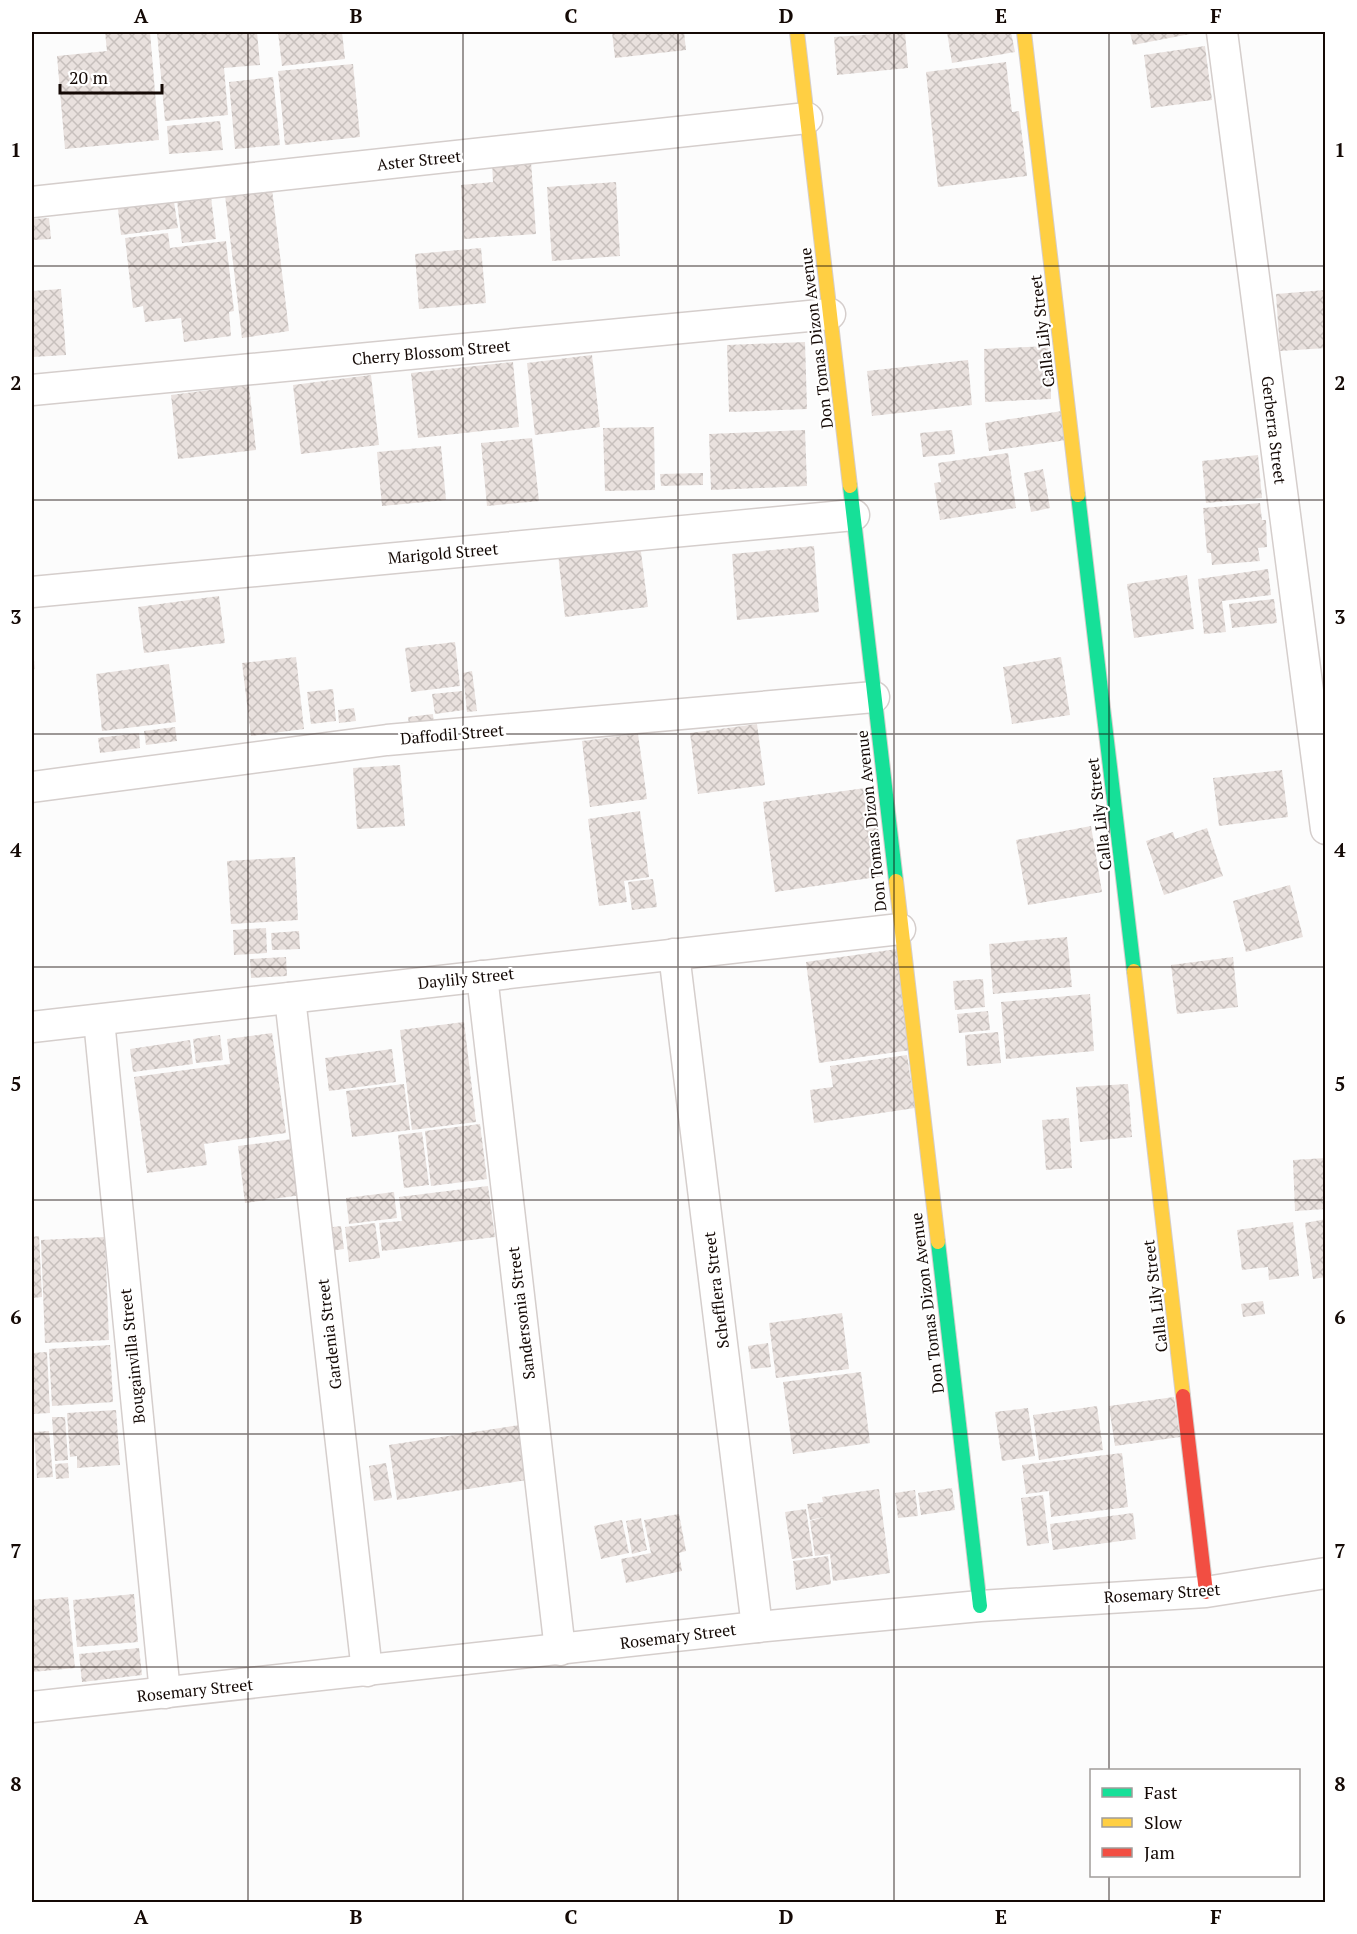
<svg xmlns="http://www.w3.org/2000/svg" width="1357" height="1934" font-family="'PT Serif',serif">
  <defs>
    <pattern id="building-cross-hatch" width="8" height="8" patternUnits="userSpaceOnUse" patternTransform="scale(1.5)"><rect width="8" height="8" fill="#e9e1de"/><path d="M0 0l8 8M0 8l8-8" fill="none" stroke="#c7c0bd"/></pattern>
  </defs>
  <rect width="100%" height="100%" fill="#fcfcfc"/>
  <g fill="url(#building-cross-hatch)">
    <polygon points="105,32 150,32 159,140 65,149 57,56 107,51"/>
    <polygon points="157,32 257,32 260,65 224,68 228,115 165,121"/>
    <polygon points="278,32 342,32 345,59 282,66"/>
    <polygon points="612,32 684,32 686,50 615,58"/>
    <polygon points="905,32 908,68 837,75 834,37"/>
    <polygon points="947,32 1011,32 1015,52 952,63"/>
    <polygon points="1130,32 1195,32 1195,33 1133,45"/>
    <polygon points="1205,46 1212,100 1151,108 1144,55"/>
    <polygon points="1006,62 1012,112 1019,111 1027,176 938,187 926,72"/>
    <polygon points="353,64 360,137 285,145 278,71"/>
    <polygon points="273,77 280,145 235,149 229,82"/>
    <polygon points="220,121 223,150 169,154 167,126"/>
    <polygon points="531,161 536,234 464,239 461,185 493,182 492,164"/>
    <polygon points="616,182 620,256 552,261 547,187"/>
    <polygon points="272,189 289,331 242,338 225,195"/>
    <polygon points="211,197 216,239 182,243 177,201"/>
    <polygon points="174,202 178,228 121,235 118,209"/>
    <polygon points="49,218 51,239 32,240 32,219"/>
    <polygon points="168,233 170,248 226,241 234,311 229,312 231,336 184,342 181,318 145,322 143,306 133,308 125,238"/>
    <polygon points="481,248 486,303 419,309 415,254"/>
    <polygon points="61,289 66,355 32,357 32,291"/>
    <polygon points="1326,290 1326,348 1280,351 1276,294"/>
    <polygon points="805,342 807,409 729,412 727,345"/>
    <polygon points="1050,346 1051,399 985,402 984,349"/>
    <polygon points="592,355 600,427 535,435 527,363"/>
    <polygon points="968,360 972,405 872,416 867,371"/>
    <polygon points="513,362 519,427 418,438 411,373"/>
    <polygon points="371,375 379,445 301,454 293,385"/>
    <polygon points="249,385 256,450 178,459 171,395"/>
    <polygon points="1062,411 1067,440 989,451 985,423"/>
    <polygon points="654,427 655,490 605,491 603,428"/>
    <polygon points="805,430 807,486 711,490 709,434"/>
    <polygon points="952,430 955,454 923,457 920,433"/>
    <polygon points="532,438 539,501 487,506 481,443"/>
    <polygon points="441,446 446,500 382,506 377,452"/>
    <polygon points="1008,453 1016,508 940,520 934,483 941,482 938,463"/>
    <polygon points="1258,455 1262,498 1206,503 1202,461"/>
    <polygon points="1043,469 1050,508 1031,512 1024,473"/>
    <polygon points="703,473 703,485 661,486 660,474"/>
    <polygon points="1260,503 1262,520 1266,520 1267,547 1258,548 1260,561 1212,565 1211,553 1207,553 1203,508"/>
    <polygon points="640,544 648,607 565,617 558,554"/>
    <polygon points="814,546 819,612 737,620 732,554"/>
    <polygon points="1268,569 1271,595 1222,601 1226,632 1204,634 1198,579"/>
    <polygon points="1187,575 1194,629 1134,638 1127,584"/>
    <polygon points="219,596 225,643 144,653 138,607"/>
    <polygon points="1274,599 1277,623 1232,628 1229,604"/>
    <polygon points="455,642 460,686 411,692 405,648"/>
    <polygon points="32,644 35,669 32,670"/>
    <polygon points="296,657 304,729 251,736 242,663"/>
    <polygon points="1061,657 1070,715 1012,724 1003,667"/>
    <polygon points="169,664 176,722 102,731 96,674"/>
    <polygon points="472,671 477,711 467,712 463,673"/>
    <polygon points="333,689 336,721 311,724 307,692"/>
    <polygon points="462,691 464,710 435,714 432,694"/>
    <polygon points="354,708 356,721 339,723 338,710"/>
    <polygon points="433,714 434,728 410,732 408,717"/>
    <polygon points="757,724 765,785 698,794 690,733"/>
    <polygon points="175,727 177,741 146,745 144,731"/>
    <polygon points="139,733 140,748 100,753 98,738"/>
    <polygon points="638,734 647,799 590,807 582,741"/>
    <polygon points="400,765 405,826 357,829 353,768"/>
    <polygon points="1282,770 1288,817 1219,826 1213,778"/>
    <polygon points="873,787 884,876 775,892 763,802"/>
    <polygon points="640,811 649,877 624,881 627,902 599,906 588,819"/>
    <polygon points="1091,826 1102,892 1028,905 1016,840"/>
    <polygon points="1207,828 1223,876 1164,895 1146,841 1173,832 1175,839"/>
    <polygon points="295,857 298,920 231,924 227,861"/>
    <polygon points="653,879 657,907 632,910 628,882"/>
    <polygon points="1290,885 1303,937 1246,952 1233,901"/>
    <polygon points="266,928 267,953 234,955 233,930"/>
    <polygon points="299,931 300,949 272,950 271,933"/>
    <polygon points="1067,937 1072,987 993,994 989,944"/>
    <polygon points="897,949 911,1050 819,1063 806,962"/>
    <polygon points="286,957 287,976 251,978 250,959"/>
    <polygon points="1233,957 1238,1007 1177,1014 1171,965"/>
    <polygon points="983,979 985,1007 955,1010 953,981"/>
    <polygon points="1090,994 1094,1051 1006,1059 1001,1002"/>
    <polygon points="988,1011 990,1030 959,1033 957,1014"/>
    <polygon points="464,1022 476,1122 412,1130 400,1030"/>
    <polygon points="998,1032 1001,1063 967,1066 965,1035"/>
    <polygon points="272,1033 286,1133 204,1144 207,1165 147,1173 134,1077 230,1064 227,1039"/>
    <polygon points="220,1035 223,1060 196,1063 193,1039"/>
    <polygon points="190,1040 193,1064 133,1072 130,1049"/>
    <polygon points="392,1049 396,1082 329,1091 325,1058"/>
    <polygon points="907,1055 915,1108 814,1123 810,1090 833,1087 830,1066"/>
    <polygon points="404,1084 410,1130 352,1137 346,1091"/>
    <polygon points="1128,1084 1132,1137 1080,1142 1076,1087"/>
    <polygon points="1069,1118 1072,1168 1046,1170 1042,1120"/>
    <polygon points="480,1124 487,1179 431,1186 425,1131"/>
    <polygon points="422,1132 429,1185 404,1188 398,1135"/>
    <polygon points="293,1139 301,1195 245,1203 238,1146"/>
    <polygon points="1326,1158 1326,1209 1295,1211 1293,1160"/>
    <polygon points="488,1186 495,1237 382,1251 379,1223 402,1221 399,1197"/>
    <polygon points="394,1192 397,1218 349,1224 346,1198"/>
    <polygon points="1326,1219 1326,1277 1313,1279 1305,1223"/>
    <polygon points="1293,1222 1299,1276 1269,1280 1268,1267 1242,1270 1237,1230"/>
    <polygon points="375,1223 380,1258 349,1262 345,1227"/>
    <polygon points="341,1226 344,1249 321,1252 318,1229"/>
    <polygon points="39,1236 42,1297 32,1298 32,1237"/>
    <polygon points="105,1237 109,1340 45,1343 41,1240"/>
    <polygon points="1263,1301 1265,1314 1243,1317 1241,1304"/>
    <polygon points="842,1313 849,1369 776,1378 769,1323"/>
    <polygon points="768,1343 771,1367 751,1369 748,1346"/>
    <polygon points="110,1345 113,1402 52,1406 49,1349"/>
    <polygon points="47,1352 50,1413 32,1414 32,1353"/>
    <polygon points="861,1372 870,1443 793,1454 783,1382"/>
    <polygon points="1174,1397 1180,1437 1115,1446 1109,1406"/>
    <polygon points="1097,1406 1103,1450 1039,1460 1033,1415"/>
    <polygon points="1028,1408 1035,1456 1002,1461 995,1412"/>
    <polygon points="116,1410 120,1465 77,1468 77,1456 70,1457 67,1413"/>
    <polygon points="52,1417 65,1417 68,1460 55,1461"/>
    <polygon points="519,1425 527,1480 397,1500 389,1445"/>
    <polygon points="49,1431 53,1477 37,1478 34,1432"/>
    <polygon points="1122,1453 1128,1507 1051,1517 1049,1491 1026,1494 1022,1465"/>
    <polygon points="68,1463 69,1478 56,1479 55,1464"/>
    <polygon points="386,1463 392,1498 374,1501 369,1466"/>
    <polygon points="952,1488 955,1510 921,1515 918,1493"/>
    <polygon points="879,1489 890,1573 833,1581 830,1554 815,1556 810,1521 824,1517 810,1520 807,1504 823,1502 822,1497"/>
    <polygon points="915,1490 918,1516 898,1518 895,1493"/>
    <polygon points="1043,1495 1049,1543 1027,1546 1021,1498"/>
    <polygon points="806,1509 813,1556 792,1559 785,1512"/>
    <polygon points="1133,1513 1136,1539 1053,1550 1050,1524"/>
    <polygon points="679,1514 686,1551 679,1553 682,1571 626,1583 621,1559 651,1553 644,1520"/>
    <polygon points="641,1518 647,1550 632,1554 626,1521"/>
    <polygon points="622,1520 629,1553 601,1559 594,1526"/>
    <polygon points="828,1556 831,1584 796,1590 793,1561"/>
    <polygon points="134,1594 138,1642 77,1647 73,1600"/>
    <polygon points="68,1597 75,1668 32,1672 32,1600"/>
    <polygon points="139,1648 142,1675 82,1682 79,1654"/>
  </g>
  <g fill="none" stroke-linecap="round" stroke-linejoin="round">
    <g stroke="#d5cecc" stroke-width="33">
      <g id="street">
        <polyline points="1222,32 1326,829"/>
        <polyline points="32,202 807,118"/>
        <polyline points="32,390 830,314"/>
        <polyline points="32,592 854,515"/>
        <polyline points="32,787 387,740 874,697"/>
        <polyline points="674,954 757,1627"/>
        <polyline points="482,976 560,1650"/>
        <polyline points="290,998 367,1671"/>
        <polyline points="99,1020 165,1693"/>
        <polyline points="32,1027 900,929"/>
        <polyline points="32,1707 757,1627 980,1606 1206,1592 1326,1573"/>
      </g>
    </g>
    <g stroke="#d5cecc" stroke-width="16">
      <g id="fast">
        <polyline points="850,486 896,881"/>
        <polyline points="1078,495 1134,971"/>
        <polyline points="938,1242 980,1606"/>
      </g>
    </g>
    <g stroke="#d5cecc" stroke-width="16">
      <g id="slow">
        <polyline points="797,32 850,486"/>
        <polyline points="1024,32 1078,495"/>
        <polyline points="896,881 938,1242"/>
        <polyline points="1134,971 1183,1396"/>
      </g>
    </g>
    <g stroke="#d5cecc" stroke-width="16">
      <polyline id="jam" points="1183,1396 1206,1592"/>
    </g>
    <use href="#street" stroke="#fff" stroke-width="30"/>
    <use href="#fast" stroke="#16e098" stroke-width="14"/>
    <use href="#slow" stroke="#ffcf43" stroke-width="14"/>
    <use href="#jam" stroke="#f24e42" stroke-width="14"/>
  </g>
  <path fill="none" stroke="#140905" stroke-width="1.5" stroke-opacity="0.55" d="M248,32V1902M463,32V1902M678,32V1902M894,32V1902M1109,32V1770M32,266H1326M32,500H1326M32,734H1326M32,967H1326M32,1200H1326M32,1434H1326M32,1667H1326M1109,1876V1902"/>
  <g text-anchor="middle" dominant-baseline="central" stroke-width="4.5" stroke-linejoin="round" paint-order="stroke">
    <g font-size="16" fill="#140905" stroke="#fff">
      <text transform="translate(419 160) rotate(-6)">Aster Street</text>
      <text transform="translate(1042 331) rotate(-97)">Calla Lily Street</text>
      <text transform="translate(816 338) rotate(-97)">Don Tomas Dizon Avenue</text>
      <text transform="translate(431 352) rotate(-5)">Cherry Blossom Street</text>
      <text transform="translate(1274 430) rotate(83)">Gerberra Street</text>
      <text transform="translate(443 553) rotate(-5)">Marigold Street</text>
      <text transform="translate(452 734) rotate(-5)">Daffodil Street</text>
      <text transform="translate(1099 814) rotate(-97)">Calla Lily Street</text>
      <text transform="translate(871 821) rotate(-96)">Don Tomas Dizon Avenue</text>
      <text transform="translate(466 978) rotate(-6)">Daylily Street</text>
      <text transform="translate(716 1290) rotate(-97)">Schefflera Street</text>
      <text transform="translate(1155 1296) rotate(-97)">Calla Lily Street</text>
      <text transform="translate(927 1303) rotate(-97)">Don Tomas Dizon Avenue</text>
      <text transform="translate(521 1313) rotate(-97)">Sandersonia Street</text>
      <text transform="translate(329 1334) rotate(-97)">Gardenia Street</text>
      <text transform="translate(132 1356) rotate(-96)">Bougainvilla Street</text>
      <text transform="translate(1162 1593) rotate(-4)">Rosemary Street</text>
      <text transform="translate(678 1636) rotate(-7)">Rosemary Street</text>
      <text transform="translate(195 1690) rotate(-6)">Rosemary Street</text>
    </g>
  </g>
  <rect width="1357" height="1934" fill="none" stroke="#ffffff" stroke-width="66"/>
  <rect x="1090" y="1769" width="210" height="108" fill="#ffffff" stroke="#a19d9b" stroke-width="1.5"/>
  <rect x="1102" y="1788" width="30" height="9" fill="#16e098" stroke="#a19d9b" stroke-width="1.5"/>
  <text x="1144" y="1799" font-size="18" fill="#140905">Fast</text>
  <rect x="1102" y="1818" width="30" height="9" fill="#ffcf43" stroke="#a19d9b" stroke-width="1.5"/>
  <text x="1144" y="1829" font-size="18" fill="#140905">Slow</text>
  <rect x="1102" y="1848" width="30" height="9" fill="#f24e42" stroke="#a19d9b" stroke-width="1.5"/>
  <text x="1144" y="1859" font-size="18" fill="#140905">Jam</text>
  <path d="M60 84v9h102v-9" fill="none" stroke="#140905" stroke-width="3"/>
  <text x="69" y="84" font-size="18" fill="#140905" stroke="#ffffff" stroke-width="4.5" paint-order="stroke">20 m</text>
  <rect x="33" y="33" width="1291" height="1868" fill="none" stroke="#140905" stroke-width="2"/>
  <g font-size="20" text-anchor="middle" font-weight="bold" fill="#140905">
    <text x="141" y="23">A</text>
    <text x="356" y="23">B</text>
    <text x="571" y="23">C</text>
    <text x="786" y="23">D</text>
    <text x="1001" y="23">E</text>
    <text x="1216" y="23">F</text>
    <text x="16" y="157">1</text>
    <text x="1340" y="157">1</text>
    <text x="16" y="390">2</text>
    <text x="1340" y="390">2</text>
    <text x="16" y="624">3</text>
    <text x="1340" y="624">3</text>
    <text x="16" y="857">4</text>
    <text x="1340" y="857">4</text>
    <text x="16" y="1091">5</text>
    <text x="1340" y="1091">5</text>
    <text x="16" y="1324">6</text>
    <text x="1340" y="1324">6</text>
    <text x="16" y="1558">7</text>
    <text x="1340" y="1558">7</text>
    <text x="16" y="1791">8</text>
    <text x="1340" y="1791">8</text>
    <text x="141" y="1924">A</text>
    <text x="356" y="1924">B</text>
    <text x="571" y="1924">C</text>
    <text x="786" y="1924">D</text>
    <text x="1001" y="1924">E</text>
    <text x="1216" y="1924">F</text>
  </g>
</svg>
